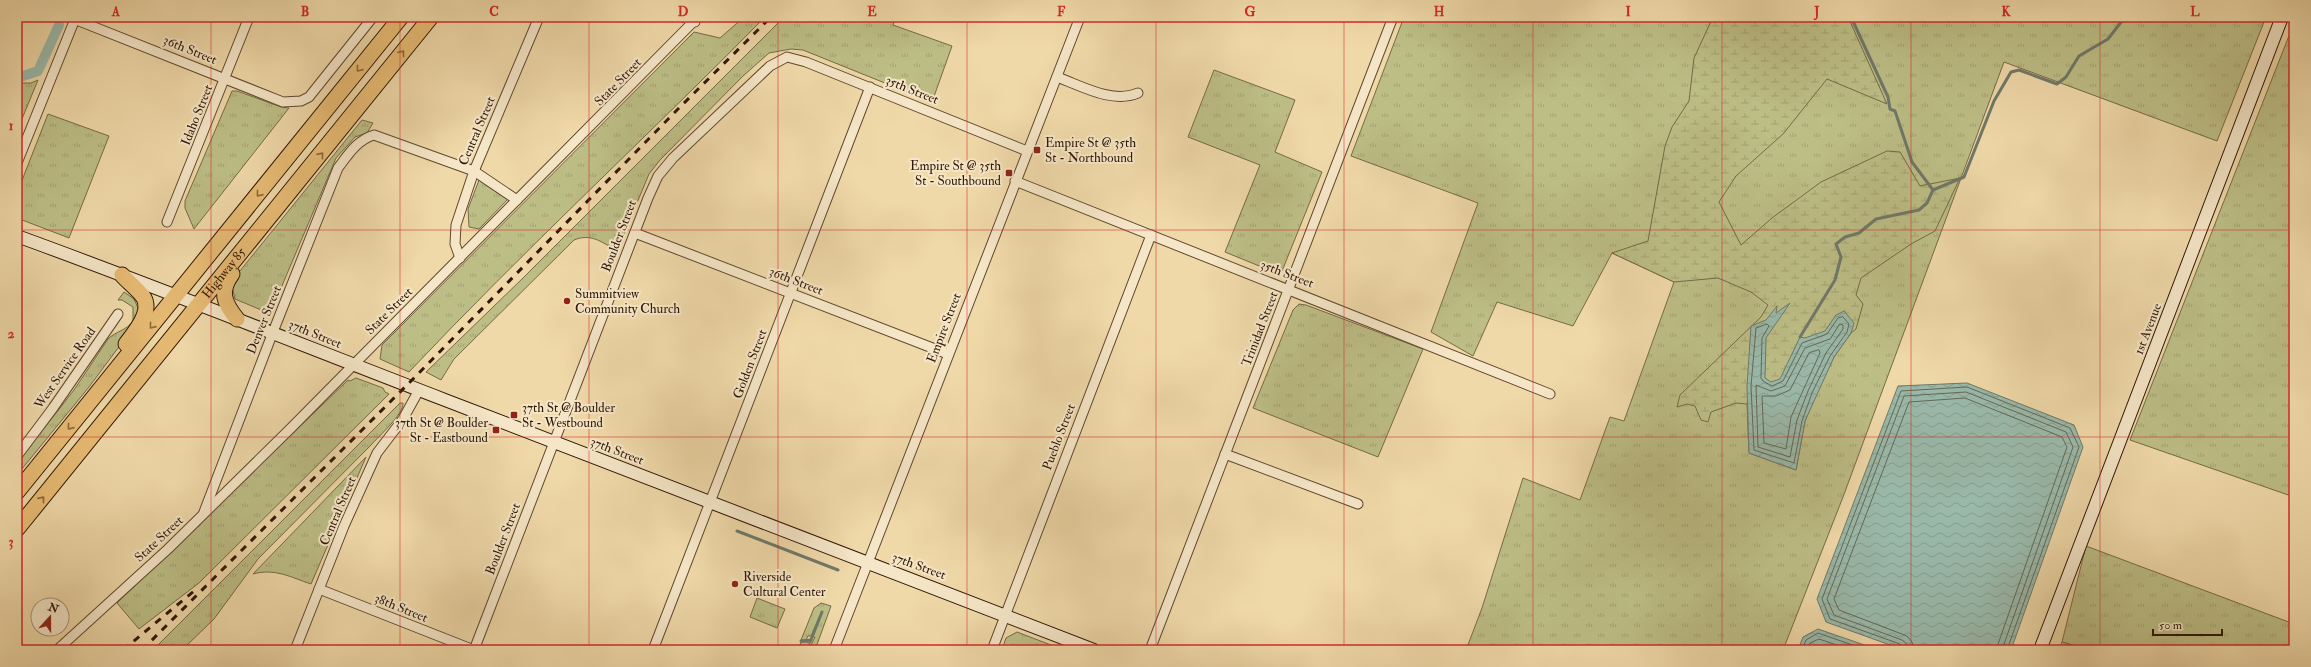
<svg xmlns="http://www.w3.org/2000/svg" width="2311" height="667" font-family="'IM FELL Double Pica',serif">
  <defs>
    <pattern id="grass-tufts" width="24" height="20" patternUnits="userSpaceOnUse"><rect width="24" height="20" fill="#bdbe86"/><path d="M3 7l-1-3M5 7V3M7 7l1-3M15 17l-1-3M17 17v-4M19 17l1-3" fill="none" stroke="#a3a372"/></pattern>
    <pattern id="wetland-marsh" width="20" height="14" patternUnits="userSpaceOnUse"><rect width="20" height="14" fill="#bdbe86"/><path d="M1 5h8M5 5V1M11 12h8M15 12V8" fill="none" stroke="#a3a372"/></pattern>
    <pattern id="water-waves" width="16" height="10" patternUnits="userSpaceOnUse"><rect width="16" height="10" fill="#9abaab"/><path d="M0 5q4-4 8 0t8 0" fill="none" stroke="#859f92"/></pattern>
  </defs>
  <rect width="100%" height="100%" fill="#f0d9a9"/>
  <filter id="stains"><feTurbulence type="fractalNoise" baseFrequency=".005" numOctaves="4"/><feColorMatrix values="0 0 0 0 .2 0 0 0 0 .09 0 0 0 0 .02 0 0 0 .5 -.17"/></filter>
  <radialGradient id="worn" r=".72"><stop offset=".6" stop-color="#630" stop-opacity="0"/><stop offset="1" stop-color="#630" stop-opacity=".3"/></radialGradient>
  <g fill="url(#grass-tufts)" stroke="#766a46">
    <path d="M744,17H765C648,136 524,250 409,372L380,359L382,345L694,32L720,38Z"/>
    <path d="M784,17H896L893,25L952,46L932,102L803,50L791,49L769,53L743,76L660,160L649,174L617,251C602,242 591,233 574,240L454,359L441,380L426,372L523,278Z"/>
    <polygon points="1404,17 2266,17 2217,141 2004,62 1843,497 1783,650 1466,650 1482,608 1523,478 1580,500 1610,417 1624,421 1674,282 1612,253 1573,326 1497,302 1473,356 1431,332 1478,203 1351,156"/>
    <polygon points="2294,23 2294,497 2130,440"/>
    <polygon points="1214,70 1295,100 1275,152 1322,172 1282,271 1274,272 1225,252 1260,165 1188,137"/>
    <polygon points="38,80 17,131 17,83 31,83"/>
    <polygon points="232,91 237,91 281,107 289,108 194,229 185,208 185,201"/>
    <polygon points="48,114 109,136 69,238 17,218 17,193"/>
    <polygon points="362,120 373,123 367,133 355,137 336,158 273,307 269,306 266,312 235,299 231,282"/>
    <polygon points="479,180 508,199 479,229 469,227 468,209"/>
    <path d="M124,292L134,299L139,310L130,332L89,387L17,475V463L74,390L108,339C116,331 126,331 133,321V307L122,300H118Z"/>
    <polygon points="1299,304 1306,305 1423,349 1378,457 1253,408 1293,310"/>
    <polygon points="356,378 383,388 385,392 389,394 199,583 139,629 117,603 348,380 350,381"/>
    <path d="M400,403H403C404,414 379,436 370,446L258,559L214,619L182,650H153Z"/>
    <path d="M366,457L311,584C290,577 275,568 253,574Z"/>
    <polygon points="2086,546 2294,624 2294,650 2090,650 2062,642"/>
    <polygon points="757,598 785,609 777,628 750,617"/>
    <polygon points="821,603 831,606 815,650 800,645 801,642 807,642 811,645 815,637 813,637 822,611 811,636 808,636 806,640 801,640 814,608"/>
    <polygon points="1017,632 1064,650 1002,650 1006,638"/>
  </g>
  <g fill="url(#wetland-marsh)" stroke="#766a46">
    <polygon points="1713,17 1848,17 1887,104 1827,79 1783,134 1736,176 1719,202 1741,245 1772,218 1821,182 1887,151 1900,152 1920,186 1960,178 1935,231 1911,244 1861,278 1856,295 1863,304 1856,329 1851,333 1834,357 1816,394 1805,421 1796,470 1749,453 1747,404 1736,403 1711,412 1708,422 1701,420 1695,406 1687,404 1677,407 1680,395 1761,317 1768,305 1751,292 1718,278 1674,282 1612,253 1648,241 1665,146 1672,127 1689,101 1694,58"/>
    <polygon points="2062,642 2089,650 2059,650"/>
  </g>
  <g fill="url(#water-waves)" stroke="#6f7969">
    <polygon points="1790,303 1766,338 1765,378 1771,382 1780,379 1800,337 1805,338 1825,331 1836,315 1844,311 1854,323 1851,333 1834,357 1805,421 1796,470 1749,453 1747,386 1751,326 1766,320 1777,306 1776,313"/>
    <polygon points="1967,383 2074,425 2083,447 2011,650 1904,650 1826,622 1817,599 1898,386"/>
    <polygon points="1818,629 1879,650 1798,650 1803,637"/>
  </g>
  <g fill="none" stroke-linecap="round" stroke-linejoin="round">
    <g stroke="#646858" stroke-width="1">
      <polygon points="1843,317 1849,324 1847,332 1830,356 1812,393 1802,421 1794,463 1754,450 1751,386 1756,328 1767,324 1769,326 1762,338 1761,378 1763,381 1772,386 1783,381 1802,343 1827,334 1838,318"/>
      <polygon points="1840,324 1843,325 1843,329 1826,353 1808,391 1797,420 1790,457 1758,447 1756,385 1771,391 1785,386 1805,348 1830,339"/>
      <polygon points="1819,350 1820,353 1791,417 1786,449 1764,443 1762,396 1776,396 1790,390 1809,353"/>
      <polyline points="1802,650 1806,640 1818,633 1867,650"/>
      <polyline points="1807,650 1810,643 1819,639 1852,650"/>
      <polyline points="1903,650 1900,644 1830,619 1822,599 1901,391 1967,387 2070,428 2079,447 2007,650"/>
      <polyline points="1908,650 1907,644 1902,640 1834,615 1827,599 1904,396 1966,392 2066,432 2073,447 2002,650"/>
      <polyline points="1914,650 1912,642 1907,636 1839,610 1834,599 1909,402 1965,398 2062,437 2067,447 1996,650"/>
    </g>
    <g stroke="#6f7969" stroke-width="3">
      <polyline points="1851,17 1888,97 1890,109 1895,111 1912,162 1933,190 1964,177 1994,101 2011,72 2019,70 2057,84 2066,77 2079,56 2108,39 2125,17"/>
      <polyline points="2291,17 2294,17"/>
      <polyline points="1800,337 1835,280 1841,257 1836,244 1845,237 1859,233 1876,219 1919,210 1927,203 1933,190"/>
      <polyline points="737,531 838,570"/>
      <polyline points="801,641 811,640"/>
      <polyline points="810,642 822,612"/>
    </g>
    <polyline stroke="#9abaab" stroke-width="10" points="17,74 23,76 38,71 59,25"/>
    <g stroke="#5f482f" stroke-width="11">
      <g id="minor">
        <polyline points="69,17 283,102 301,101 309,97 373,17"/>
        <polyline points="683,17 695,22"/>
        <path d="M1057,77C1082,86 1112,104 1138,93"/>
        <polyline points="17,163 75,19"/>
        <polyline points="1015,181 1550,394"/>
        <polyline points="167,222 249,17"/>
        <polyline points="635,233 948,354"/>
        <polyline points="460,258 455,244 456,225 474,171 539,17"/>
        <polyline points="1225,454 1358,504"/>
        <polyline points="17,456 53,408 118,314"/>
        <path d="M204,512L273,332L338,168C348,155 357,140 374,135L474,171L517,200"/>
        <polyline points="319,589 474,650"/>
        <polyline points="57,650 168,549 290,429 698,17"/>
        <polyline points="295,650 344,526 377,453 403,419 419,390"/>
        <polyline points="474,650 648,198 658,176 673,158 770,66 787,57 806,62 1027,151"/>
        <polyline points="653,650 870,87"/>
        <polyline points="834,650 1080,17"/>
        <polyline points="992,650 1151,235"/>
        <polyline points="1150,650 1393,17"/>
      </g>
    </g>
    <g stroke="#2f1706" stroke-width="14">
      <g id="secondary">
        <path d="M17,236C160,288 302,345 445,400C661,483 878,565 1094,650"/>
        <polyline points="2040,650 2282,17"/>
      </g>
    </g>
    <g stroke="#2f1706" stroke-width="17">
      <g id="trunk">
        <path d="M232,274C219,291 224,303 237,319"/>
        <path d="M122,275C128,282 139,290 144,298C152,313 134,333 126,344"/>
        <polyline points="17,492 401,17"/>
        <path id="s1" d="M17,529L431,17"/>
      </g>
    </g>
    <use href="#minor" stroke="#f5e6c7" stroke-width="9"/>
    <use href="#secondary" stroke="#f5e6c7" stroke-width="12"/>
    <use href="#trunk" stroke="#e8bc74" stroke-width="15"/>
    <g stroke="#2f1706" stroke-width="3" stroke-dasharray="7 7" stroke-linecap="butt">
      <polyline points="123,650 194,591"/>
      <polyline points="142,650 416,376 677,110 771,17"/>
    </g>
  </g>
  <defs><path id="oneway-chevron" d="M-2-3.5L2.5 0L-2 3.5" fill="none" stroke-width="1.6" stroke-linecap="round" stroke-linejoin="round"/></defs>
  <g stroke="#8c6a3d">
    <use href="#oneway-chevron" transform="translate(402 53) rotate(-51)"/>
    <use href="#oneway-chevron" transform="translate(359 69) rotate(129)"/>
    <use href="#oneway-chevron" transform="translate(321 155) rotate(-51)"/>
    <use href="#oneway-chevron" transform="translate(259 194) rotate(129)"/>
    <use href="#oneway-chevron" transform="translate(152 326) rotate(129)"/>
    <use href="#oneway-chevron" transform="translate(70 427) rotate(129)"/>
    <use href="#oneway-chevron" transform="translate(42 499) rotate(-51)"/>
  </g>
  <path fill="none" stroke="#d62828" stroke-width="1" stroke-opacity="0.55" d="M211,17V650M400,17V650M589,17V650M778,17V650M967,17V650M1156,17V650M1344,17V650M1533,17V650M1722,17V650M1911,17V650M2100,17V650M17,230H2294M17,437H2294"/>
  <g fill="#8f2418" stroke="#f5e6c7" stroke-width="1.5">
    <rect x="1033" y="146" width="8" height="8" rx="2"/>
    <rect x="1005" y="169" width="8" height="8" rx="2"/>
    <circle cx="567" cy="301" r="4"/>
    <rect x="510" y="411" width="8" height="8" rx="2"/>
    <rect x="492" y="426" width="8" height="8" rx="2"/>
    <circle cx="735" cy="584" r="4"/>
  </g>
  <g text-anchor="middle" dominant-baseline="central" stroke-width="4" stroke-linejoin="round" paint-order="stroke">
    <g font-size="13" fill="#2f1706" stroke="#f5e6c7">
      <text transform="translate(190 50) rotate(22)">36th Street</text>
      <text transform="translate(618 82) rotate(-46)">State Street</text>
      <text transform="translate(912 90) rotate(22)">35th Street</text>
      <text transform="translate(197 115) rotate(-68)">Idaho Street</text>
      <text transform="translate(477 131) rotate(-67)">Central Street</text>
      <text transform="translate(619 236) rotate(-69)">Boulder Street</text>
      <text stroke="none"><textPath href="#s1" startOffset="329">Highway 85</textPath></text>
      <text transform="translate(1287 274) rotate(21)">35th Street</text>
      <text transform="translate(796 281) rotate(21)">36th Street</text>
      <text transform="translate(389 311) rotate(-45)">State Street</text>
      <text transform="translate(264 320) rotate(-68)">Denver Street</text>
      <text transform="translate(944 328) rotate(-69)">Empire Street</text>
      <text transform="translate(1260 329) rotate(-69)">Trinidad Street</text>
      <text transform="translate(2148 329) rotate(-69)">1st Avenue</text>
      <text transform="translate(315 334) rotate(22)">37th Street</text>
      <text transform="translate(750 364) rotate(-69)">Golden Street</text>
      <text transform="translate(65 368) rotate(-55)">West Service Road</text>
      <text transform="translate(1059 437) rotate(-69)">Pueblo Street</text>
      <text transform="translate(617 451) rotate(21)">37th Street</text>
      <text transform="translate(338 511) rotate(-67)">Central Street</text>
      <text transform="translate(159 539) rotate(-43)">State Street</text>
      <text transform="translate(503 539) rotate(-69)">Boulder Street</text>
      <text transform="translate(919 566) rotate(20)">37th Street</text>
      <text transform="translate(401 608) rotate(22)">38th Street</text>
    </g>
    <g font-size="13" fill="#2f1706" stroke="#f5e6c7" text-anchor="start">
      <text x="1045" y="143">Empire St @ 35th<tspan x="1045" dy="15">St - Northbound</tspan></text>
      <text x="1001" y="166" text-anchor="end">Empire St @ 35th<tspan x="1001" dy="15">St - Southbound</tspan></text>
      <text x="575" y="294">Summitview<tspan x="575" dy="15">Community Church</tspan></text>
      <text x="522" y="408">37th St @ Boulder<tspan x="522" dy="15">St - Westbound</tspan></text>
      <text x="488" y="423" text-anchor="end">37th St @ Boulder<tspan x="488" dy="15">St - Eastbound</tspan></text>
      <text x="743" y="577">Riverside<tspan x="743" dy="15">Cultural Center</tspan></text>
    </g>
  </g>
  <rect width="2311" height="667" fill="none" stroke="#f0d9a9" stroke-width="44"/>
  <g transform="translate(50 617) rotate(21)"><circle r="19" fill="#f5e6c7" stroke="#a6937a"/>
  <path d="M0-3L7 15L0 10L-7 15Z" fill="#8f2418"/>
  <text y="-6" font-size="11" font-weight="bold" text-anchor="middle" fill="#2f1706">N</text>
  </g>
  <path d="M2153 629v6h69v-6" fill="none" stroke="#2f1706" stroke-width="2"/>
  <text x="2159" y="629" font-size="12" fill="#2f1706" stroke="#f5e6c7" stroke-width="3" paint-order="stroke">50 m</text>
  <rect x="22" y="22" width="2267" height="623" fill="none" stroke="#d62828" stroke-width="1.5"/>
  <g font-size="13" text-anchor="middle" font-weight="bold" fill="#d62828">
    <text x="116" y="16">A</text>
    <text x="305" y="16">B</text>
    <text x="494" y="16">C</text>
    <text x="683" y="16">D</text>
    <text x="872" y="16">E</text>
    <text x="1061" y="16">F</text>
    <text x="1250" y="16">G</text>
    <text x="1439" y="16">H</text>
    <text x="1628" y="16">I</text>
    <text x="1817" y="16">J</text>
    <text x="2006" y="16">K</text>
    <text x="2195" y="16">L</text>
    <text x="11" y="130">1</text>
    <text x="11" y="338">2</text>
    <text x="11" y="546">3</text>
  </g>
  <rect width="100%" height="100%" filter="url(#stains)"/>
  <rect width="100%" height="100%" fill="url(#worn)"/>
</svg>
